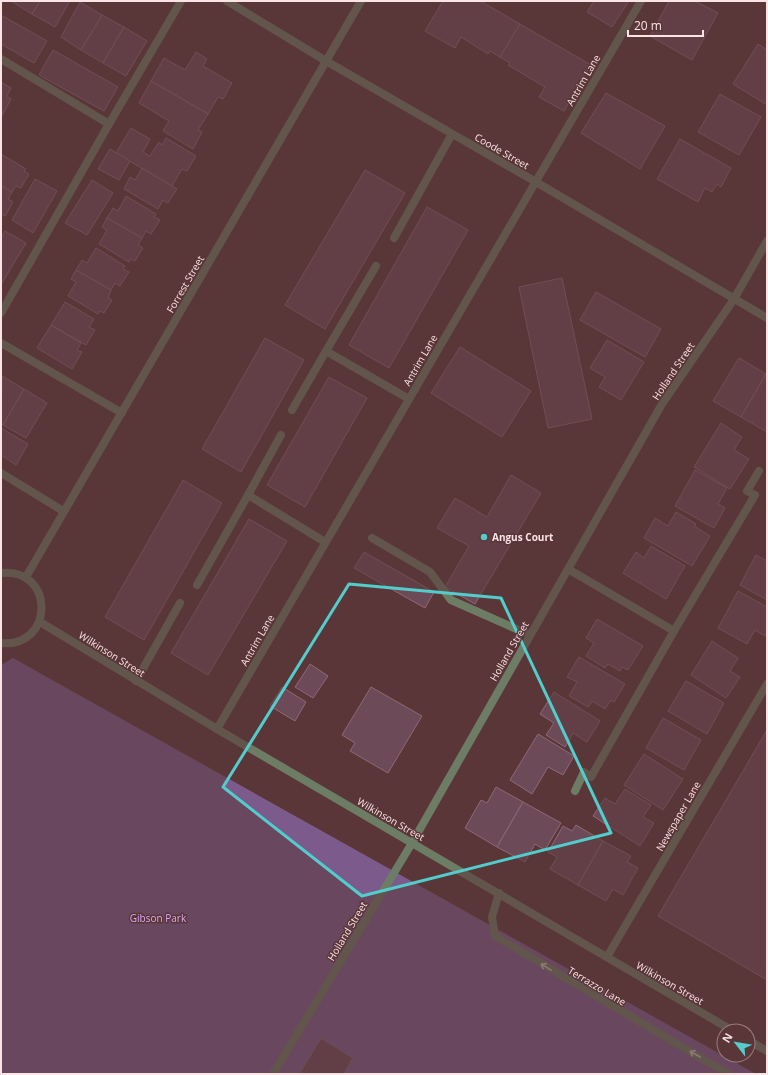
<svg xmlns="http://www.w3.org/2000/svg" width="768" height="1075" font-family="'Open Sans',sans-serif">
  <rect width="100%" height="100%" fill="#5a3639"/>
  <polygon fill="#7c5b8c" points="13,658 756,1074 1,1074 1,665"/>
  <g fill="#6d4a57" stroke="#8e6977">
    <polygon points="11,1 40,1 32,14"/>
    <polygon points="40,1 70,1 55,27 32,14"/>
    <polygon points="443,1 480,1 520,24 500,57 490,51 488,54 461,37 455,48 425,31"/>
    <polygon points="594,1 629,1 612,27 587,12"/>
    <polygon points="669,1 695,1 718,13 692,60 650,36"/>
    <polygon points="80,2 102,15 81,50 61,37"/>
    <polygon points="1,15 47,41 34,63 1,44"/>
    <polygon points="102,15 124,27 103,63 81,50"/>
    <polygon points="520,24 591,65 564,111 539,97 545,87 508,65 510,63 500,57"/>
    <polygon points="124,27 147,41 126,76 103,63"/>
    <polygon points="758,44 767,50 767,105 733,84"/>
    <polygon points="53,50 118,87 104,111 39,75"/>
    <polygon points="196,52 207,59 203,66 232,83 223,99 218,97 208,114 151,81 164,58 185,70"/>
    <polygon points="151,81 208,114 198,130 202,132 193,149 163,131 169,121 139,103"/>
    <polygon points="1,82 11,88 7,96 11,99 2,116"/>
    <polygon points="606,93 665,126 640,169 581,133"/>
    <polygon points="720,94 761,117 739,155 698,132"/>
    <polygon points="131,128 150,139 143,152 150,156 159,142 162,145 166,138 196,156 187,171 182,169 172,186 116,153"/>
    <polygon points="680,139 731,168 721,187 717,184 712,192 705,188 698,202 657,179"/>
    <polygon points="110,149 130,161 119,180 98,169"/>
    <polygon points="1,154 26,169 24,171 29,174 21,188 16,186 12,192 1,186"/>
    <polygon points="142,168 177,189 168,203 163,200 158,209 124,189 130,177 135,180"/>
    <polygon points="365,170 405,193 325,329 285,305"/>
    <polygon points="35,179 57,191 33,233 12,220"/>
    <polygon points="92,180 113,193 87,235 65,223"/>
    <polygon points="1,186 12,192 8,199 13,202 5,216 1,214"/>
    <polygon points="126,196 156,214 154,217 160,220 151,234 146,231 142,238 107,218 113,208 118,211"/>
    <polygon points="427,207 468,230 389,368 349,345"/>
    <polygon points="107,218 142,238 138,245 143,248 135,261 131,259 129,262 99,244 107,230 102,227"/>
    <polygon points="5,231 26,243 2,283 1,283 1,238"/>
    <polygon points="96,248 125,266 123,269 129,272 120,286 115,283 111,290 76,270 82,260 87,263"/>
    <polygon points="76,270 111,290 108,298 112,300 104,313 100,311 98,314 68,296 76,282 71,279"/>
    <polygon points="562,278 592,419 548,428 519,287"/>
    <polygon points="596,292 661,329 645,357 580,320"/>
    <polygon points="65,302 94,319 89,327 95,330 86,345 51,325"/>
    <polygon points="51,325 81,343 77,350 82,352 72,369 37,348"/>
    <polygon points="265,338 304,360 241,472 202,449"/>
    <polygon points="607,340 644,362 621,400 599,387 605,377 590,368"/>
    <polygon points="460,347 531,391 502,437 431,393"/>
    <polygon points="739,358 766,374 741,417 713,401"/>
    <polygon points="766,374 767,374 767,432 741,417"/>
    <polygon points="2,376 24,389 3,425 1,424"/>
    <polygon points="329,377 367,398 305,507 267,485"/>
    <polygon points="24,389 47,403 26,438 3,425"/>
    <polygon points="721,423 742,437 734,450 749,459 730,489 694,467"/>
    <polygon points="1,428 28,444 16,465 1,455"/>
    <polygon points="695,470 727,488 718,504 725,508 714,528 675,506"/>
    <polygon points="511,475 541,493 475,604 445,587 469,546 437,528 455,498 487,517"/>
    <polygon points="183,480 222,503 144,640 105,617"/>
    <polygon points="676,512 696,524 694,526 710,536 692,566 644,538 655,518 668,526"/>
    <polygon points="249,519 287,541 208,675 171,653"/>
    <polygon points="651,546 685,566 666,599 623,573 636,552 644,558"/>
    <polygon points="364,552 434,592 425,608 354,568"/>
    <polygon points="756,555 767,561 767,600 740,585"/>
    <polygon points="738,591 767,607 767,632 765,636 755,630 747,644 718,628"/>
    <polygon points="597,619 643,646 628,670 622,667 620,671 608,664 605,668 586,656 594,643 586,638"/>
    <polygon points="712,641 738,658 730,671 740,677 726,698 691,675"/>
    <polygon points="579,657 625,684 614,702 611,700 605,709 592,701 588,707 569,696 577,682 567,677"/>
    <polygon points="310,664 328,676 313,698 295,687"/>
    <polygon points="686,681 724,703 707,734 668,711"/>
    <polygon points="282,687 306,702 295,721 270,706"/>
    <polygon points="371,687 422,716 388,773 350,751 355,743 342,735"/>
    <polygon points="554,692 600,721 587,742 573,733 565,747 546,735 554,723 540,714"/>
    <polygon points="663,718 701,740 684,770 646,748"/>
    <polygon points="767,730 767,980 658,916"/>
    <polygon points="538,734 574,756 563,775 548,767 532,794 510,780"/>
    <polygon points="644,754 683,779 663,810 624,785"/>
    <polygon points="496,787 523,802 497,847 465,828 481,800 487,803"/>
    <polygon points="625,789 651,805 643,817 654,823 640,846 593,816 605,798 615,804"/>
    <polygon points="523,802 561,823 545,850 535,844 525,862 497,847"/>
    <polygon points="576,825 603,841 578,885 550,869 557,857 548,852 563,826 572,831"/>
    <polygon points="603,841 631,856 627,862 638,868 623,895 613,889 606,901 578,885"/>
    <polygon points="321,1038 353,1058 344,1074 299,1074"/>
  </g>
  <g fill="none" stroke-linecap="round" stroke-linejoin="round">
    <g stroke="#6d7c65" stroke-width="8">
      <polyline points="1,59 109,124 1,313"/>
      <polyline points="109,124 181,1"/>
      <polyline points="394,238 452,134"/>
      <polyline points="376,266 326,351 409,399"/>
      <polyline points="1,343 122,413"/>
      <polyline points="292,410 326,351"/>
      <polyline points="281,435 248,495 325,542"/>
      <polyline points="1,473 63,511"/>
      <polyline points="372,538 430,572 451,600 530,635"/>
      <polyline points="568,569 674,631 755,495 747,491 759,471"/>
      <polyline points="197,585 248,495"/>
      <polyline points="136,681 180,603"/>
      <polyline points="217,729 641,1"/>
      <polyline points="575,791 584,772 591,777 674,631"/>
      <polyline points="607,957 767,684"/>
    </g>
    <g stroke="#6d7c65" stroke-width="8">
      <polyline points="227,1 326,61 536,182 767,318"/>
      <path d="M1,573C55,567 55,648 1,643"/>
      <polyline points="26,577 361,1"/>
      <polyline points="40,622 217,729 733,1031"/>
      <polyline points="499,893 492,917 495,936 728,1074"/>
      <polyline points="748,1040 767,1051"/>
      <polyline points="273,1074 412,843 662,404 734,299 767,241"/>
    </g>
  </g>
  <defs><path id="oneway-shaft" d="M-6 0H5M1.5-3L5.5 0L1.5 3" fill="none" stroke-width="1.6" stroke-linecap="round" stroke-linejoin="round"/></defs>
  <g stroke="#d0c5bf">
    <use href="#oneway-shaft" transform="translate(546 967) rotate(-149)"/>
    <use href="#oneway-shaft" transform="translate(695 1054) rotate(-150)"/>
  </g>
  <path d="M0 0H768V1075H0ZM349,584L501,598L611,833L362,896L223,787Z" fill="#5a3639" fill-opacity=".55" fill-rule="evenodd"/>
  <path fill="none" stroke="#52cdcc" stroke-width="3" stroke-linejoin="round" d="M349,584L501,598L611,833L362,896L223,787Z"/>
  <circle fill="#52cdcc" stroke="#5a3639" stroke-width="1.5" cx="484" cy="537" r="4"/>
  <g text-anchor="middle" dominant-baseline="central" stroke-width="3" stroke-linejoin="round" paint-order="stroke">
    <g font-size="10" fill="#fbe4e5" stroke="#5a3639">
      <text transform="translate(583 80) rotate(-60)">Antrim Lane</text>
      <text transform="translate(502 151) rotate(30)">Coode Street</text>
      <text transform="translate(185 284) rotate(-60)">Forrest Street</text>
      <text transform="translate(420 360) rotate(-60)">Antrim Lane</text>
      <text transform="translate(673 371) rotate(-56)">Holland Street</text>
      <text transform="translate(257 640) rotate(-60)">Antrim Lane</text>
      <text transform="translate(509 651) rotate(-60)">Holland Street</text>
      <text transform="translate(112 654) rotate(32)">Wilkinson Street</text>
      <text transform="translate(678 816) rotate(-60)">Newspaper Lane</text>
      <text transform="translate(391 819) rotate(30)">Wilkinson Street</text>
      <text transform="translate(347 931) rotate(-59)">Holland Street</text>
      <text transform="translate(670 983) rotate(30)">Wilkinson Street</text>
      <text transform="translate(597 986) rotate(31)">Terrazzo Lane</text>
    </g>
    <g font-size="10" font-weight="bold" fill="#fbe4e5" stroke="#5a3639" text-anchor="start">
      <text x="492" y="537">Angus Court</text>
    </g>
    <g font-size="10" fill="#dba9f4" stroke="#5a3639">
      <text x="158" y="918">Gibson Park</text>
    </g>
  </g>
  <rect width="768" height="1075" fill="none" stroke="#fbe4e5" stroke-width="4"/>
  <g transform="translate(736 1043) rotate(301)"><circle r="19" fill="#5a3639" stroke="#9a7c7e"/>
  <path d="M0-3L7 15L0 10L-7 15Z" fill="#52cdcc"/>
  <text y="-6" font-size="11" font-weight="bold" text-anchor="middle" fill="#fbe4e5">N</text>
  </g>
  <path d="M628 30v6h75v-6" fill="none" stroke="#fbe4e5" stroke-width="2"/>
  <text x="634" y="30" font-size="12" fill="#fbe4e5" stroke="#5a3639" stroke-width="3" paint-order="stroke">20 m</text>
</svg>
